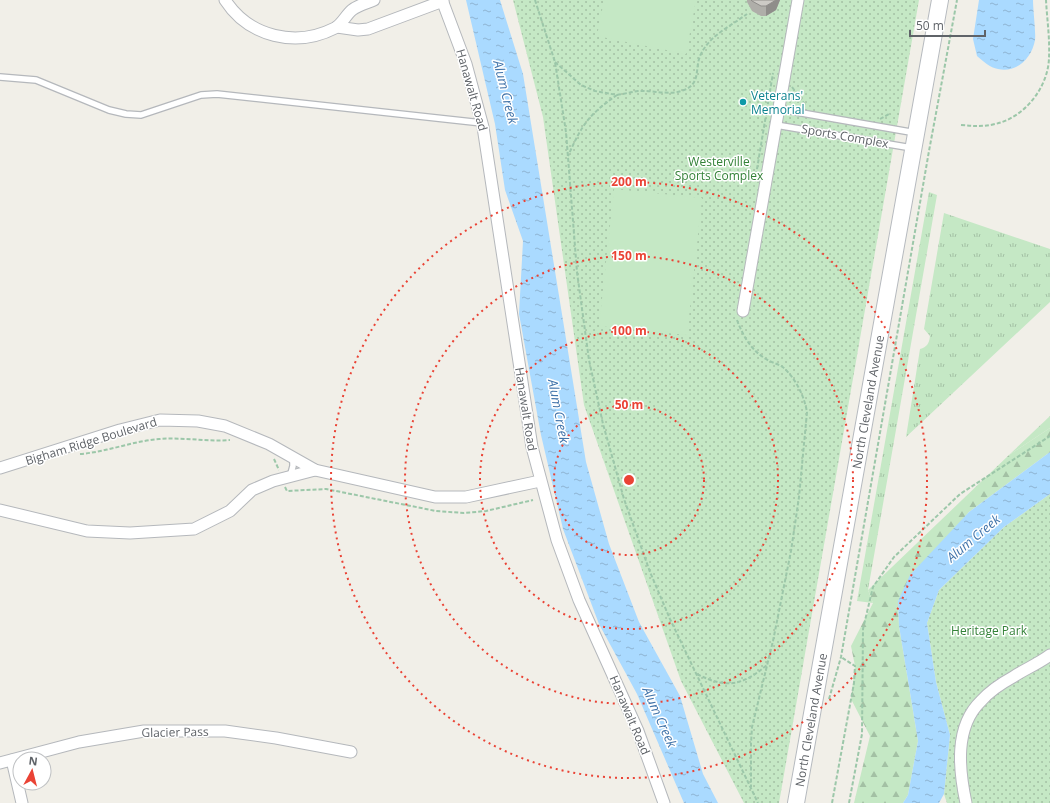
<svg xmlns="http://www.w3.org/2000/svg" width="1050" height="803" font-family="'Open Sans',sans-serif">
  <defs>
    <pattern id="grass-tufts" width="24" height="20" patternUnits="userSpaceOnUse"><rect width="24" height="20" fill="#c5e8c5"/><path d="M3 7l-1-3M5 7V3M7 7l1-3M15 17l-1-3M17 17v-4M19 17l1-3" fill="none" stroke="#a3c0a4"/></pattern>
    <pattern id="forest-firs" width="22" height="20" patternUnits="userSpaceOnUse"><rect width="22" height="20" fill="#c5e8c5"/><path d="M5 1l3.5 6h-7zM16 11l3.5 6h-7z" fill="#a3c0a4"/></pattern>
    <pattern id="park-dots" width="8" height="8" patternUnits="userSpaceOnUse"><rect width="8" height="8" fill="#c5e8c5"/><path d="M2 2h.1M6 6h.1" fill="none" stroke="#a3c0a4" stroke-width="1.8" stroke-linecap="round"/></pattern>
    <pattern id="water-ripples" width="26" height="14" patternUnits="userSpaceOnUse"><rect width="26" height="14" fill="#aadaff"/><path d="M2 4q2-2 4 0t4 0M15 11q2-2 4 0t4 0" fill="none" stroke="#8eb4d2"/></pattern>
  </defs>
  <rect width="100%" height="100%" fill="#f1efe8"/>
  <g fill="url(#grass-tufts)">
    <polygon points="929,192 937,195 868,590 873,603 857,601"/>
    <path d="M944,213L1050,249V302L906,437L920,349C927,347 929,344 930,336L924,329Z"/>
    <polygon points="1050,416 1050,428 1009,455"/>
  </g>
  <polygon fill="url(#forest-firs)" points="1050,428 1050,452 969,512 898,601 899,626 918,741 908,795 903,803 854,803 870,736 851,699 855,666 851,646 873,603 868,590 1009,455"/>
  <g fill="url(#park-dots)">
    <polygon points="513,0 919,0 779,803 744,803 681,681 584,405 543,117"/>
    <polygon points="1050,494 1050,803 947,803 944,794 950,735 936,682 927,623 939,590 1004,527"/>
  </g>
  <g fill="#c5e8c5">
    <polygon points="604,0 696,0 686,54 597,36"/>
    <polygon points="614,189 702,198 687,335 599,326"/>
  </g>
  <g fill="url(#water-ripples)">
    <polygon points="466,0 500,0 523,74 586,462 609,544 639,622 680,696 703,774 718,803 684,803 637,694 599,624 563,529 541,435 519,314 523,241 505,190 495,124"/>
    <path d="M979,0H1033C1033,10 1036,32 1035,40C1032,58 1017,73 998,69C990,68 983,61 977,56L973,39Z"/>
    <polygon points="1050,452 1050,494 1004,527 939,590 927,623 936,682 950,735 944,794 939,803 903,803 908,795 918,741 899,626 898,601 910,575 969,512"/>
  </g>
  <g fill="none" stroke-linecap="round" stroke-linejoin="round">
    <g stroke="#b5b8bc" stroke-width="8">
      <g id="lane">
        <polyline points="0,77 36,80 109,110 126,114 141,115 201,95 217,94 482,123"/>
        <polyline points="779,109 916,133"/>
        <polyline points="776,125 912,148"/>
        <polyline points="290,477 293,466 293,458"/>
      </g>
    </g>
    <g stroke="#b5b8bc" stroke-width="13">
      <g id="street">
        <path d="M225,0C249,37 296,48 335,28C342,24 346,15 352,10C358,5 367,3 374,0"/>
        <polyline points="442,0 466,64 483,127 532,447 557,540 579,600 638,731 664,803"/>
        <polyline points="337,27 358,30 368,29 443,1"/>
        <polyline points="743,311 798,0"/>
        <polyline points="0,468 120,430 160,420 198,421 225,426 269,444 315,470 435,497 466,497 540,481"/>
        <polyline points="0,510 87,531 130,533 194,529 230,511 252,490 273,481 315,470"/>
        <polyline points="12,760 22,803"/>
        <polyline points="0,763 79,742 144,731 225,731 276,738 351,752"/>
        <path d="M966,803C959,770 954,727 981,701C989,692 1002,683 1013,677C1025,669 1038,664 1050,655"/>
      </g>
    </g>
    <g stroke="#b6babf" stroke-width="18">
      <polyline id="secondary" points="796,803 940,0"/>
    </g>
    <g stroke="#9cc7a9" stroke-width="2" stroke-dasharray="4 2" stroke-linecap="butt">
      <polyline points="535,0 555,62 566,132 577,272 589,360 603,424 624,499 650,572 670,619 758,803"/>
      <path d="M555,62L581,85L595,91L617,95C588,115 582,125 568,156"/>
      <polyline points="792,87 806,106"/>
      <path d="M617,95C624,94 631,92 638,91C653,90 670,96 684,90C702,83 694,67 701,54C710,35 731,26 747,14"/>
      <polyline points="880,119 889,114"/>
      <path d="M961,125C973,126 983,127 995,124C1024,118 1048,88 1049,58C1050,39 1047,19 1046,0"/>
      <polyline points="755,181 773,73"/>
      <path d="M737,320C743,336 751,350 766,359C772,363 780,364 785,369C797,381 804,396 807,412L799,497L791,551L773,641L752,727L751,744V787"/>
      <path d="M80,454C107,452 133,441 159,439C183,437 207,442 230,440"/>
      <polyline points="274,459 279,470"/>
      <polyline points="285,487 287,491 326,489 436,511 464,513 486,511 533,500"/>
      <path d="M697,674C726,689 742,686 767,665"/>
      <polyline points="829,699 841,657 929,151 957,0"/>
      <polyline points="832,803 854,683 855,666 841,657"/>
      <polyline points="849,803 862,734 863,629 873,587 894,557 960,494 1050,436"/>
    </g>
    <use href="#lane" stroke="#fff" stroke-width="5.5"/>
    <use href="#street" stroke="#fff" stroke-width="11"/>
    <use href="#secondary" stroke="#fff" stroke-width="16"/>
  </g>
  <polygon fill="#afaea9" points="747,0 780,0 776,10 766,16 761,16 752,11 747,2"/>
  <polygon fill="#8f8d8a" points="776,0 780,0 776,10 766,16 766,6"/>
  <polygon fill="#cccac5" stroke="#8f8d8a" points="751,0 776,0 766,6 761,6 752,1"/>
  <g fill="none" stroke="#ea4335" stroke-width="2" stroke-dasharray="2 4">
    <circle cx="629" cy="480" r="75"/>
    <circle cx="629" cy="480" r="149"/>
    <circle cx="629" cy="480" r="224"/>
    <circle cx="629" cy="480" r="298"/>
  </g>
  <circle fill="#0f9aa8" stroke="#fff" stroke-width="1.5" cx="743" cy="102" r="4"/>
  <g text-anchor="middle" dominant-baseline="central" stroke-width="3" stroke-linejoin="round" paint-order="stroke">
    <g font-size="12" fill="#5f6368" stroke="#fff">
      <text transform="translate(472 90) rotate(74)">Hanawalt Road</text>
      <text transform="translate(845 136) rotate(10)">Sports Complex</text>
      <text transform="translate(868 402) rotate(-80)">North Cleveland Avenue</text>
      <text transform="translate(526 409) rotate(81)">Hanawalt Road</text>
      <text transform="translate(91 441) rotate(-17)">Bigham Ridge Boulevard</text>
      <text transform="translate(630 715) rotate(67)">Hanawalt Road</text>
      <text transform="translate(811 720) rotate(-80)">North Cleveland Avenue</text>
      <text transform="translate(175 732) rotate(-1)">Glacier Pass</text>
    </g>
    <g font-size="12" fill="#0d838f" stroke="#fff" text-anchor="start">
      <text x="751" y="95">Veterans'<tspan x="751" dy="14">Memorial</tspan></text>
    </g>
    <g font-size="12" fill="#348238" stroke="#fff">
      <text x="719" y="161">Westerville<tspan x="719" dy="14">Sports Complex</tspan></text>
      <text x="989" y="630">Heritage Park</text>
    </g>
    <g font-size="13" font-style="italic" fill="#4174aa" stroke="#fff">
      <text transform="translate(506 92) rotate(76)">Alum Creek</text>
      <text transform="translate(559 411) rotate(79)">Alum Creek</text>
      <text transform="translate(973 538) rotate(-40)">Alum Creek</text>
      <text transform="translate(660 717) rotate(66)">Alum Creek</text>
    </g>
  </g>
  <circle cx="629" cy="480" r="6" fill="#ea4335" stroke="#fff" stroke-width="2"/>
  <g font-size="12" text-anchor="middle" font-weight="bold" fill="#ea4335" stroke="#fff" stroke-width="3" stroke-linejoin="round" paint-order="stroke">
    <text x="629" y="186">200 m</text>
    <text x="629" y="260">150 m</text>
    <text x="629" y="335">100 m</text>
    <text x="629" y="409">50 m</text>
  </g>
  <g transform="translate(32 771) rotate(7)"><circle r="19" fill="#ffffff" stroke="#bfc1c3"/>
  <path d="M0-3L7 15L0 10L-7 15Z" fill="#ea4335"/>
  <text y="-6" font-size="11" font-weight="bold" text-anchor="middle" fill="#5f6368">N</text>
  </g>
  <path d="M910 30v6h75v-6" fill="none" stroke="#5f6368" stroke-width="2"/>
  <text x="916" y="30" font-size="12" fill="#5f6368" stroke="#ffffff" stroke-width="3" paint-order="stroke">50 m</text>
</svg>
